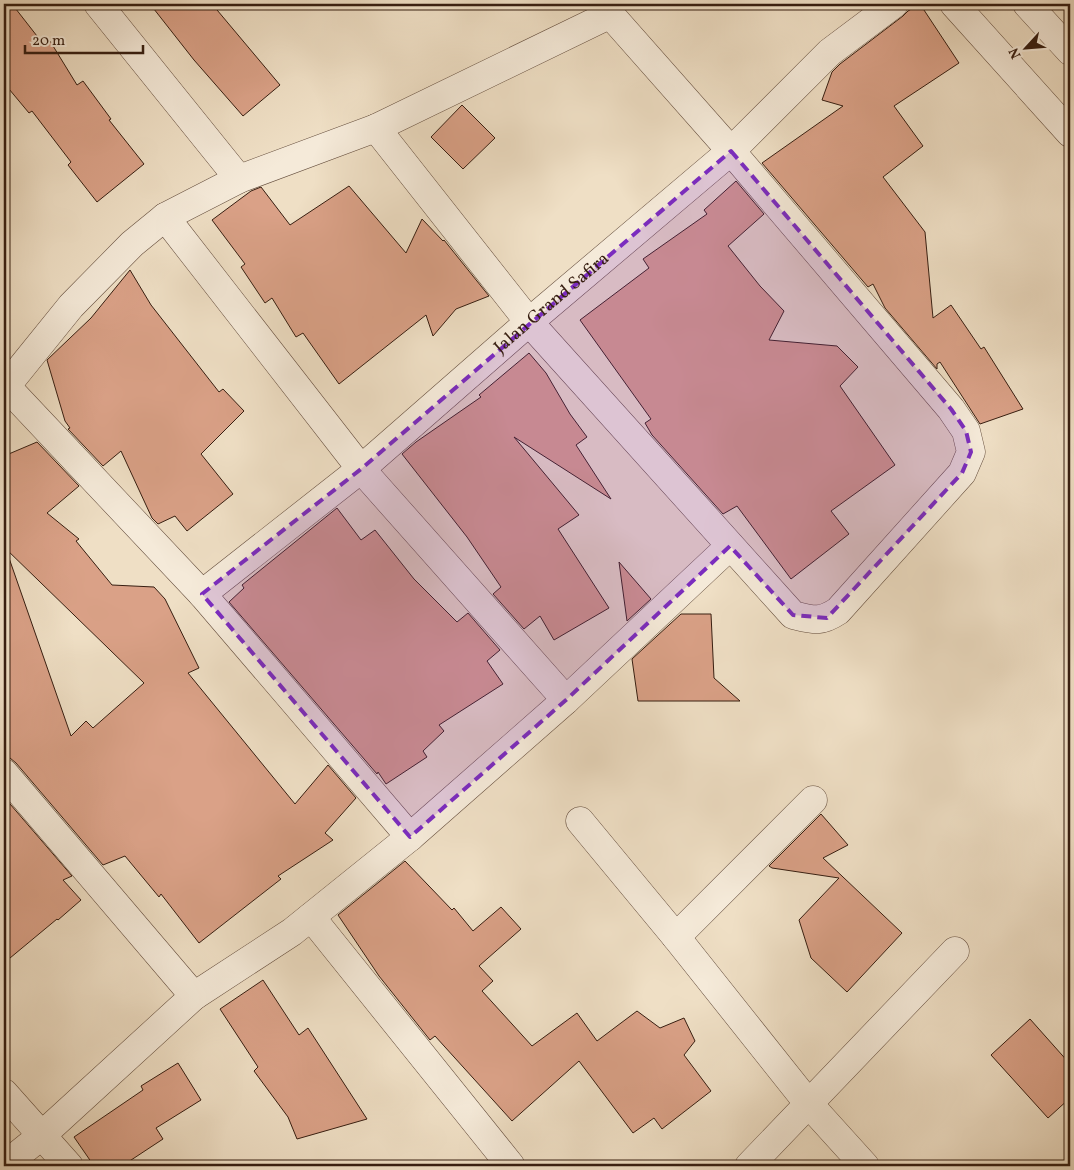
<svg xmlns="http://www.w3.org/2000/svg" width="1074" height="1170" font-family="Vollkorn,serif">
  <rect width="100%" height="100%" fill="#efdfc5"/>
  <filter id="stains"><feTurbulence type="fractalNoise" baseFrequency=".004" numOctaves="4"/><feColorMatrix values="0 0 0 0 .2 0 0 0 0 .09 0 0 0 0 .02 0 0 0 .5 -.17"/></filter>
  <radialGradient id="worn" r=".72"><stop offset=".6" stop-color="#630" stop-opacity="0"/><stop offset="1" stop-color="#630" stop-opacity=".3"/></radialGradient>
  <g fill="#daa187" stroke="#371e11">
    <polygon points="4,4 12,4 44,45 50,41 77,85 83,81 111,119 109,120 144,164 97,202 68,165 71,162 32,111 29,113 4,83"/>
    <polygon points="150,4 212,4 280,85 243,116 194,60"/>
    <polygon points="920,4 959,63 894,106 923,146 883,177 925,232 933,318 951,305 981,349 984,347 1023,409 980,424 940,362 937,364 937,369 885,308 873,284 868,287 762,163 843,106 822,100 832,72 840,64 903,16 908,11"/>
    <polygon points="462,105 495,138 463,169 431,137"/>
    <polygon points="736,181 764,214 728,246 760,286 784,311 769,340 837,346 858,367 840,386 895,465 831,511 849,534 791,579 737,506 723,514 652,435 645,423 651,419 580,320 649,268 643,259 707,214 704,210"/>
    <polygon points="349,186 406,253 422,219 443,241 444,240 489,296 456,309 433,336 426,315 339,384 303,333 296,337 272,298 265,303 241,267 245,264 212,220 251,191 261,187 290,225"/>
    <polygon points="130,270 151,305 219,392 223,389 244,411 201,454 233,494 187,531 175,516 158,524 152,518 121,451 103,466 68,429 70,428 65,421 47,360 91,318"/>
    <polygon points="529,353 546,373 570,414 587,437 576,445 611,499 514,437 579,515 558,529 609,608 554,640 540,616 524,629 493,594 501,587 467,537 402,454 416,442 481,397 479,395"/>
    <polygon points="37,442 79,486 47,513 79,539 76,541 112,585 154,587 165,599 199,668 188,673 295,804 328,765 356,798 325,833 333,840 278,876 281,879 199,943 161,894 159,897 125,856 103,865 16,763 10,758 4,758 4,559 9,558 71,736 86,721 93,728 144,683 4,547 4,456"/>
    <polygon points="337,508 361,540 375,530 414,579 457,622 468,613 500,650 487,661 503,684 439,725 444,731 423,751 427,757 386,784 378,772 377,774 229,602 244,588 242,585"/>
    <polygon points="619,562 651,599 627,621"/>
    <polygon points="681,614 711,614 714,678 740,701 638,701 632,659"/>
    <polygon points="4,797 72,876 63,880 81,900 58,920 57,919 4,963"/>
    <polygon points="821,814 848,845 823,858 902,933 847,992 811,958 799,920 839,878 772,868 769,866"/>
    <polygon points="405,861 452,910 454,908 473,931 501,907 521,929 479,966 493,981 482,991 532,1046 577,1013 597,1041 637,1011 660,1028 684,1018 695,1041 684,1055 711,1091 662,1129 654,1118 633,1133 579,1061 512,1121 435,1036 430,1040 379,976 338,915"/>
    <polygon points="263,980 299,1035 308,1028 367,1119 297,1139 288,1117 254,1071 258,1067 220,1009"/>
    <polygon points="1030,1019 1070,1064 1070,1098 1048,1118 991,1055"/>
    <polygon points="178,1063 201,1100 156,1128 163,1139 122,1166 94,1166 74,1137 143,1090 141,1086"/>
  </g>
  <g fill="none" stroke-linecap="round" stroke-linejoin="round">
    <g stroke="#654e3e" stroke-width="29">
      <g id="street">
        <polyline points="98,4 239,179"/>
        <polyline points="954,4 1070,133"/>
        <polyline points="1027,4 1070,51"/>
        <path d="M376,128L529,322L793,615C813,620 820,623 838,611L962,473L971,452L966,431L951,409L731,151L601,4"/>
        <polyline points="165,217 361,469 566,700"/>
        <polyline points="6,386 202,594 410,837"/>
        <polyline points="4,389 71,306 132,244 165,217 239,179 376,128 611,14"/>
        <path id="s1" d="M202,594L361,469L529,322L731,151L830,52L894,4"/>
        <polyline points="4,773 194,996"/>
        <polyline points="580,821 676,937 808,1103 865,1166"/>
        <polyline points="311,917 511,1166"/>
        <polyline points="676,937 813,800"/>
        <polyline points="4,1093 69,1166"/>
        <polyline points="4,1166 41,1136 194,996 292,932 410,837 566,700 730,546"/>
        <polyline points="749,1166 955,951"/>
      </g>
    </g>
    <use href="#street" stroke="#f5ead9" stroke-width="28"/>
  </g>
  <path fill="#7b2cbf" fill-opacity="0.2" stroke="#7b2cbf" stroke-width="4" stroke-dasharray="10 6" stroke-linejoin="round" d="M731,151L951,409L966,431L971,452L962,473L827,618L793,615L730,546L566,700L410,837L202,594L361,469Z"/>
  <g text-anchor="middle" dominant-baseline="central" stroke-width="4" stroke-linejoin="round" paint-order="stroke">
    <g font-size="18" fill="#371e11" stroke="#f5ead9">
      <text stroke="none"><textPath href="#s1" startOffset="455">Jalan Grand Safira</textPath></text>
    </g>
  </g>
  <rect width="1074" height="1170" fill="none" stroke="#efdfc5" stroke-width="20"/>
  <rect x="5" y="5" width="1064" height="1160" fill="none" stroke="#371e11" stroke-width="2.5"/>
  <rect x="10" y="10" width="1054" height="1150" fill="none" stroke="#371e11"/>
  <g transform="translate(1026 48) rotate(244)" stroke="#f5ead9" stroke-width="4" paint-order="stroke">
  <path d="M0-4L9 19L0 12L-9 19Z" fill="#371e11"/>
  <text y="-8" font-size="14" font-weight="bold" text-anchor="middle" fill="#371e11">N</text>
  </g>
  <path d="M25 45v8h118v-8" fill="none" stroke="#371e11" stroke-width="2.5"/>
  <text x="32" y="45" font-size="15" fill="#371e11" stroke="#f5ead9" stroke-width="4" paint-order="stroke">20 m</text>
  <rect width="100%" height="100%" filter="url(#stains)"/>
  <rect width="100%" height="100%" fill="url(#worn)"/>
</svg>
